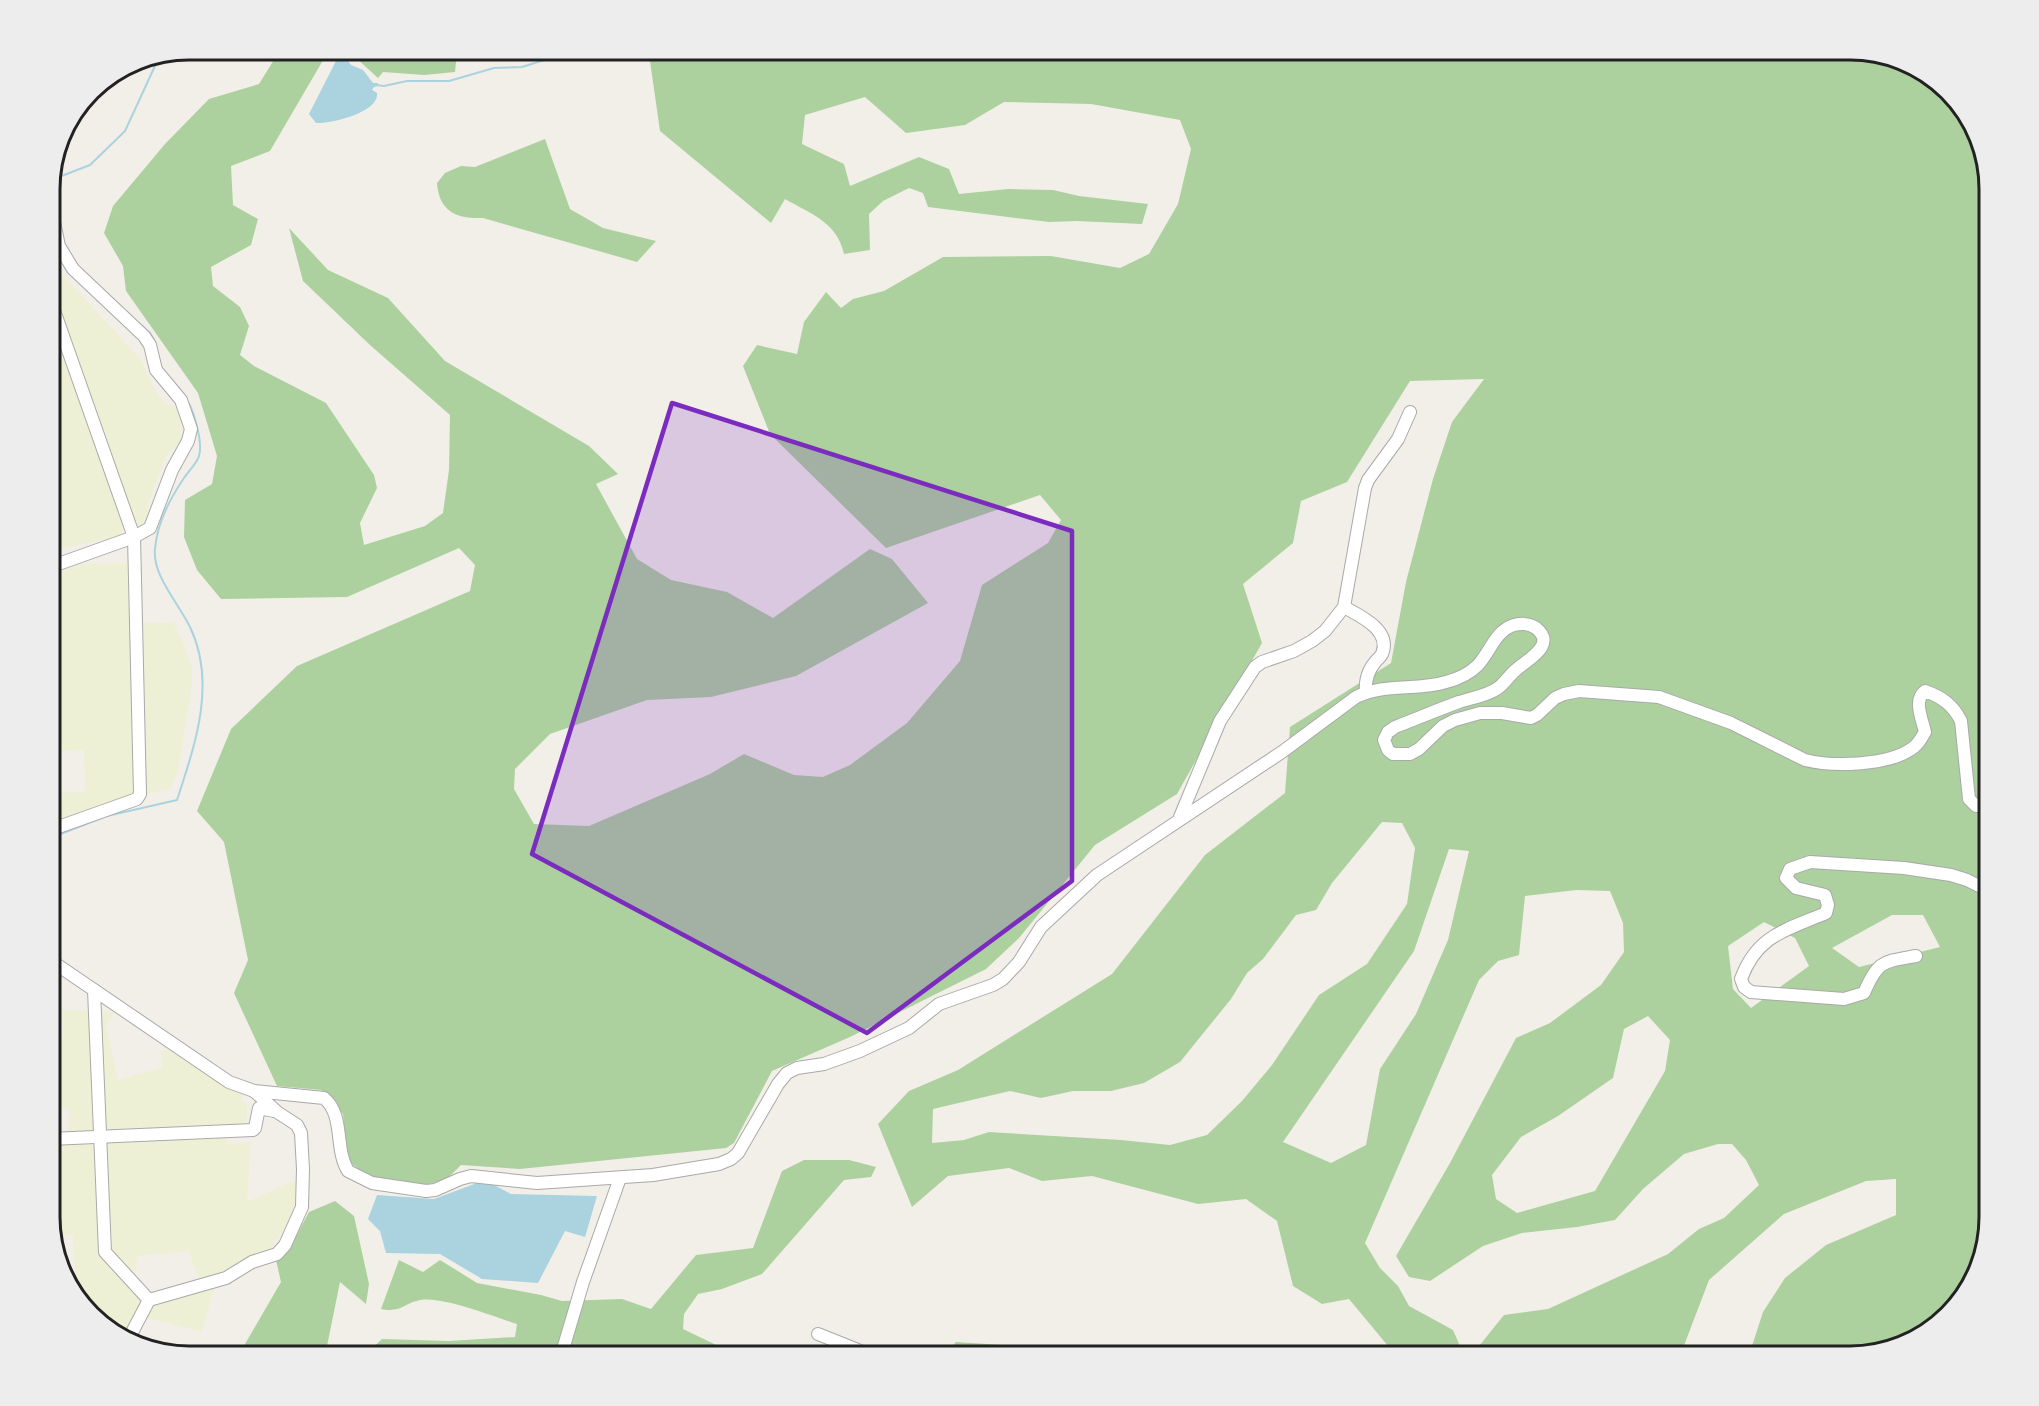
<svg xmlns="http://www.w3.org/2000/svg" width="2039" height="1406" font-family="'Nunito Sans',sans-serif">
  <rect width="100%" height="100%" fill="#f2efe9"/>
  <g fill="#eef0d5">
    <polygon points="52,250 56,268 142,361 153,387 164,403 173,405 180,416 182,439 165,458 149,501 146,522 135,529 50,284 50,251"/>
    <polygon points="50,317 124,524 121,536 50,551"/>
    <polygon points="127,563 130,624 173,622 182,640 192,668 192,684 178,772 170,789 110,803 50,825 50,793 85,792 84,750 50,751 50,575 78,564"/>
    <polygon points="62,1010 116,1012 106,1024 118,1080 163,1067 161,1051 171,1049 241,1094 242,1101 247,1104 247,1126 226,1127 227,1144 251,1142 247,1202 299,1178 295,1213 268,1252 239,1261 222,1274 200,1280 188,1251 137,1256 134,1291 149,1305 207,1286 214,1289 202,1332 136,1315 124,1337 111,1333 72,1291 76,1288 73,1235 53,1236 50,1226 50,1142 69,1139 69,1109 50,1109 50,1034 63,1034"/>
  </g>
  <g fill="#add19e" fill-rule="evenodd">
    <path d="M280,50H329L270,151L231,166L233,205L258,219L251,245L211,267L213,286L240,307L249,326L240,355L254,366L326,403L374,475L377,488L360,523L364,545L425,526L443,513L449,470L450,415L370,345L303,281L289,228L328,270L388,298L445,361L589,446L618,474L596,484L637,559L671,580L727,592L773,618L870,549L892,559L928,603L796,676L711,697L647,700L550,734L515,769L514,789L534,824L589,826L710,774L744,754L794,775L823,777L850,765L907,723L960,661L982,585L1048,543L1061,520L1040,495L886,548L770,434L743,366L757,345L797,354L804,322L826,292L841,308L853,299L884,291L943,257L1051,256L1120,268L1149,254L1178,204L1191,149L1180,120L1091,104L1004,102L965,125L906,133L865,97L805,115L802,144L844,164L850,186L919,157L949,169L959,194L1008,189L1053,190L1079,196L1148,204L1142,224L1077,221L1049,222L928,207L923,193L909,188L883,201L869,214L870,250L844,254C837,222 811,214 785,199L771,223L660,131L650,61L654,50H1850L1928,73L1975,127L1989,188V1218L1966,1295L1920,1338L1851,1356H1740L1751,1349L1763,1312L1785,1278L1826,1245L1896,1215V1179L1866,1181L1784,1214L1709,1280L1680,1356H1431V1354L1393,1352L1349,1299L1322,1304L1293,1286L1277,1221L1246,1199L1198,1204L1092,1176L1042,1181L1009,1168L948,1176L912,1207L878,1124L909,1091L958,1070L1112,974L1205,855L1285,793L1290,727L1391,663L1406,582L1433,479L1452,422L1484,379L1410,381L1347,482L1301,501L1293,543L1243,584L1262,643L1177,794L1095,845L1019,938L986,969L850,1037L772,1071L734,1143L726,1148L520,1169L461,1165L447,1179L423,1186L374,1179L347,1161L343,1114L321,1090L277,1086L234,993L248,960L224,842L197,811L231,729L297,666L470,591L475,565L459,548L347,597L221,599L197,570L184,537L185,500L212,484L217,456L198,393L126,291L123,266L104,233L113,206L165,144L209,99L259,84ZM1382,822L1402,823L1415,848L1407,904L1367,964L1319,995L1272,1065L1242,1101L1207,1135L1170,1145L1121,1140L989,1132L964,1140L932,1143L933,1109L1010,1091L1041,1098L1073,1091H1111L1144,1083L1180,1062L1231,999L1247,973L1263,959L1296,915L1316,910L1332,883ZM1449,849L1469,851L1448,940L1416,1014L1380,1069L1366,1145L1331,1163L1283,1142L1414,951ZM1576,890L1610,891L1623,923L1624,952L1601,985L1550,1023L1516,1038L1450,1163L1396,1256L1409,1277L1430,1281L1483,1246L1522,1233L1577,1227L1615,1220L1643,1189L1684,1154L1718,1144H1732L1746,1160L1759,1185L1724,1218L1699,1229L1668,1254L1548,1309L1504,1315L1475,1351L1460,1346L1453,1330L1409,1306L1398,1286L1380,1268L1365,1243L1479,980L1498,961L1519,955L1525,896ZM1892,915H1923L1940,947L1859,967L1832,948ZM1764,922L1795,938L1809,966L1751,1008L1733,989L1728,946ZM1648,1016L1670,1040L1665,1071L1595,1191L1517,1213L1496,1199L1492,1175L1521,1137L1558,1116L1613,1078L1624,1029Z"/>
    <polygon points="354,50 453,50 457,52 455,72 424,75 383,72 378,78 354,56"/>
    <path d="M545,139L570,209L603,228L656,241L637,262L483,218C457,219 439,212 437,183L445,173L461,166L475,167Z"/>
    <path d="M804,1160H849L876,1167L871,1177L844,1180L762,1274L722,1289L698,1294L684,1314L683,1329L735,1354L792,1346L817,1356H364L382,1339L448,1341L515,1337L517,1324C495,1317 442,1296 421,1300C403,1303 402,1313 381,1309L399,1260L423,1272L440,1260L477,1283L541,1295L562,1301L622,1299L651,1309L696,1255L753,1248L782,1171Z"/>
    <polygon points="335,1201 354,1216 369,1284 366,1304 340,1282 325,1356 238,1356 281,1282 276,1260 287,1253 309,1212"/>
    <polygon points="956,1342 1035,1347 1101,1356 944,1356"/>
  </g>
  <g fill="#aad3df">
    <path d="M333,50H340L351,65L363,70L373,83H378V86L374,87L372,90L377,93C380,112 331,124 316,123L309,114L336,61L331,54Z"/>
    <polygon points="485,1180 511,1194 597,1196 585,1237 565,1231 538,1283 482,1279 440,1254 386,1253 380,1231 368,1219 377,1195 434,1199"/>
  </g>
  <g fill="none" stroke-linecap="round" stroke-linejoin="round">
    <g stroke="#aad3df" stroke-width="2">
      <polyline points="376,85 384,86 407,81 449,81 494,68 522,67 560,55 571,50"/>
      <polyline points="55,201 52,190 54,183 59,177 90,165 125,131 160,55"/>
      <polyline points="142,326 150,333 154,340"/>
      <path d="M50,838L107,816L177,800C195,745 217,683 190,627C179,604 152,575 155,549C157,523 169,500 184,478C188,472 197,463 199,456C203,443 194,409 186,399"/>
    </g>
    <g stroke="#a9a9a9" stroke-width="14">
      <g id="minor">
        <polyline points="50,203 59,246 73,269 144,336 150,345 156,370 181,400 191,429 188,441 172,470 150,528 134,537 140,794 137,799 50,830"/>
        <polyline points="50,299 134,537 50,567"/>
        <path d="M1344,607C1360,616 1392,630 1382,654C1381,656 1377,660 1376,661C1368,670 1365,681 1366,692"/>
        <polyline points="1180,817 1220,721 1255,667 1262,662 1294,651 1312,641 1325,631 1344,607 1365,488 1368,480 1398,439 1410,412"/>
        <path d="M1916,956C1883,962 1878,960 1864,993L1844,999L1751,992L1744,987L1741,979C1757,935 1786,930 1826,913L1828,905L1825,895L1796,888L1786,878L1790,869L1810,862L1904,868L1951,875L1967,880L1989,891"/>
        <path d="M50,960L229,1082L254,1091L324,1098C345,1116 334,1148 348,1171L372,1183L426,1191L435,1190L460,1179L471,1176L537,1183L653,1175L719,1164L731,1159L738,1153L778,1084L787,1073L797,1068L824,1064L860,1051L909,1028L939,1004L993,985L1003,979L1019,962L1041,927L1097,875L1282,752L1356,697C1384,683 1417,691 1446,682C1458,679 1470,673 1478,665C1490,652 1496,630 1514,625C1522,623 1529,623 1536,628C1557,645 1528,659 1517,669C1510,674 1505,683 1498,688C1487,696 1471,698 1459,702C1437,710 1416,719 1395,727L1388,732L1384,740L1388,750L1393,754H1410L1419,749L1443,726L1455,720L1480,713H1502L1531,718L1537,715L1555,698L1564,694L1579,691L1659,697L1731,723L1805,760C1833,767 1890,766 1914,747C1919,743 1922,737 1925,732C1922,719 1913,700 1925,691C1942,697 1953,705 1961,721L1969,799L1976,806H1983L1989,776"/>
        <polyline points="94,990 105,1252 149,1300"/>
        <polyline points="50,1139 253,1130 255,1128 259,1108 274,1111"/>
        <polyline points="818,1334 858,1350 867,1356"/>
        <polyline points="129,1338 149,1300 226,1278 252,1262 277,1254 285,1245 302,1207 303,1169 301,1133 297,1125 277,1112 254,1091"/>
        <polyline points="561,1356 583,1282 620,1178"/>
      </g>
    </g>
    <use href="#minor" stroke="#fff" stroke-width="12"/>
  </g>
  <path fill="#7b2cbf" fill-opacity="0.2" stroke="#7b2cbf" stroke-width="4.5" stroke-linejoin="round" d="M672,403L1072,531V881L867,1033L532,854Z"/>
  <path d="M0 0H2039V1406H0ZM189 60H1850A129 129 0 0 1 1979 189V1217A129 129 0 0 1 1850 1346H189A129 129 0 0 1 60 1217V189A129 129 0 0 1 189 60Z" fill="#ededed" fill-rule="evenodd"/>
  <path fill="none" stroke="#222" stroke-width="3" d="M189 60H1850A129 129 0 0 1 1979 189V1217A129 129 0 0 1 1850 1346H189A129 129 0 0 1 60 1217V189A129 129 0 0 1 189 60Z"/>
</svg>
